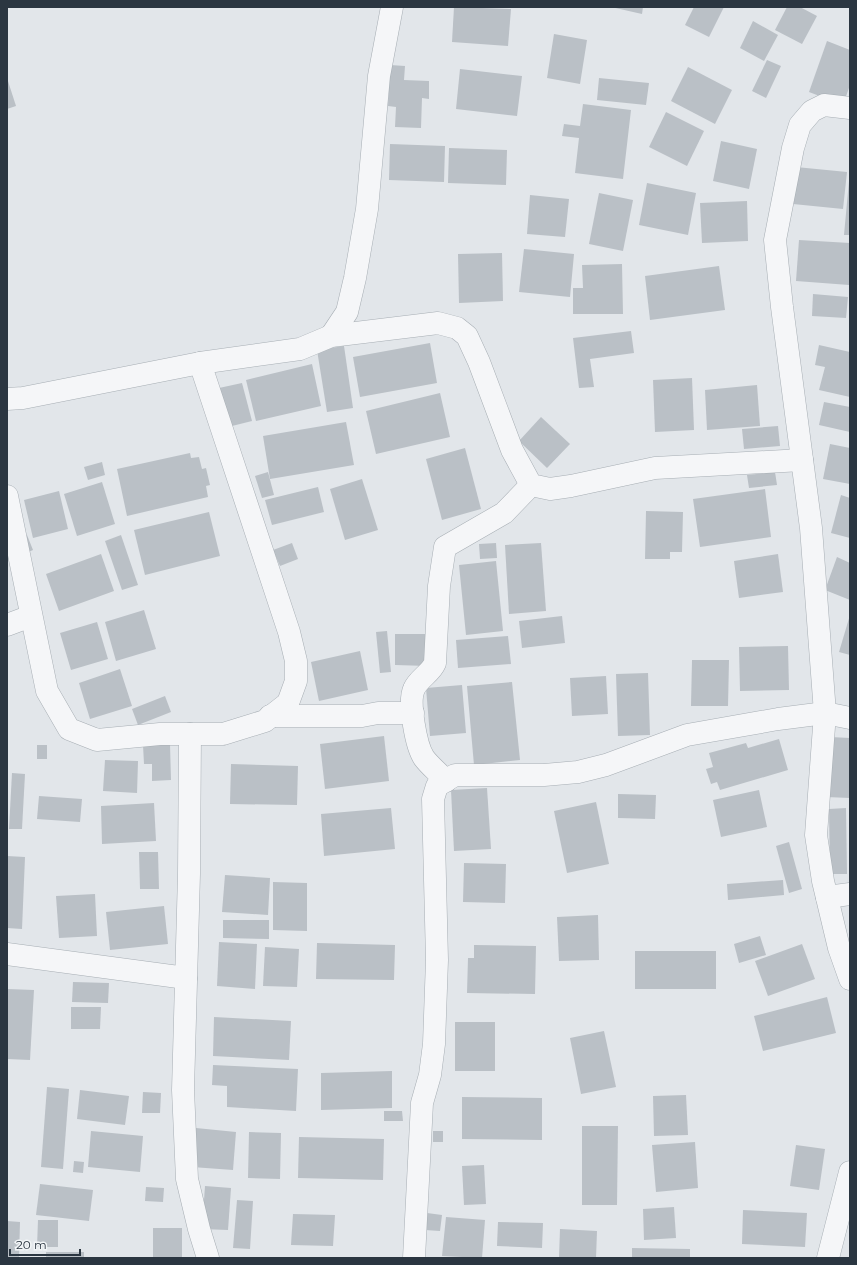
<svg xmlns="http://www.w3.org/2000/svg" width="857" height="1265" font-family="Montserrat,sans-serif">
  <rect width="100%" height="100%" fill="#e2e6ea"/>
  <g fill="#bac0c6">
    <polygon points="454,7 511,9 508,46 452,42"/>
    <polygon points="611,7 643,7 642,14"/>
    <polygon points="694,7 724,7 709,37 685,25"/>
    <polygon points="787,7 800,7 817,16 802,44 775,30"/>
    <polygon points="753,21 778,35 764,61 740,48"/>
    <polygon points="554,34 587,40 580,84 547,78"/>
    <polygon points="827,41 850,50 850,85 843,105 809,92"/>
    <polygon points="767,60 781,66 766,98 752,91"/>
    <polygon points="390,65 405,66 404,80 429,81 429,99 422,98 421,128 395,127 396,107 388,106"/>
    <polygon points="688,67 732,90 715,124 671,101"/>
    <polygon points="460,69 522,76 517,116 456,109"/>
    <polygon points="7,78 16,106 7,109"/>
    <polygon points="599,78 649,83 646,105 597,100"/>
    <polygon points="583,104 631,110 623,179 575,173 579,138 562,136 564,124 580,126"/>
    <polygon points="666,112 704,131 687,166 649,147"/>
    <polygon points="721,141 757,149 749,189 713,181"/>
    <polygon points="390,144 445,146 444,182 389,180"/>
    <polygon points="449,148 507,150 506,185 448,183"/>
    <polygon points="796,167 847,172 843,209 793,204"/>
    <polygon points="849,181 850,181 850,235 844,235"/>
    <polygon points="647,183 696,193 688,235 639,225"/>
    <polygon points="599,193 633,200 623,251 589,244"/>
    <polygon points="530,195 569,199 565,237 527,234"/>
    <polygon points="747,201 748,241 702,243 700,203"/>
    <polygon points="799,240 850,243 849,285 796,281"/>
    <polygon points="524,249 574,254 570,297 519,292"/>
    <polygon points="502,253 503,301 459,303 458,254"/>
    <polygon points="622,264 623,314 573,314 573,288 583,288 582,265"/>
    <polygon points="719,266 725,310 650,320 645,276"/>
    <polygon points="813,294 848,297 846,318 812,316"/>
    <polygon points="631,331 634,353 590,359 594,387 579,388 573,338"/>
    <polygon points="430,343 437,383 360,397 353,357"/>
    <polygon points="819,345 850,352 850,397 819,390 825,367 815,365"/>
    <polygon points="344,346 353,408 327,412 317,350"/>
    <polygon points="312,364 321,406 256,421 246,380"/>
    <polygon points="692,378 694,430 655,432 653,380"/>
    <polygon points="242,383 252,421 228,427 219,388"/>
    <polygon points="757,385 760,426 707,430 705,390"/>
    <polygon points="440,393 450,437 376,454 366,411"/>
    <polygon points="824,402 850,407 850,432 819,425"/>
    <polygon points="541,417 570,444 547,468 519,441"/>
    <polygon points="346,422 354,465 270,479 263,436"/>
    <polygon points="778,426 780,446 744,449 742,429"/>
    <polygon points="830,444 850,448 850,484 823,479"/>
    <polygon points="465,448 481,509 442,520 426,459"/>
    <polygon points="190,453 191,458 199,457 202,469 206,468 210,485 206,486 208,497 127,516 117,469"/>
    <polygon points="102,462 105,475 88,480 84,467"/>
    <polygon points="268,472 274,495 262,498 255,476"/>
    <polygon points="775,472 777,485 749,488 747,475"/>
    <polygon points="362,479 378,530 345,540 330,489"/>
    <polygon points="102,482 115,524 77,536 64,494"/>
    <polygon points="318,487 324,512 272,525 265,500"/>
    <polygon points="765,489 771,537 700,547 693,499"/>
    <polygon points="59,491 68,529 33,538 24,500"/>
    <polygon points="841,495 850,498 850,538 831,533"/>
    <polygon points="646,511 683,512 682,552 670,552 670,559 645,559"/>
    <polygon points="209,512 220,556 145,575 134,530"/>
    <polygon points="27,535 33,550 24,554 17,540"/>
    <polygon points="121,535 138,585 122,590 105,541"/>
    <polygon points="292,543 298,559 280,566 273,550"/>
    <polygon points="496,543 497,558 480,559 479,544"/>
    <polygon points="541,543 546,611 509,614 505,545"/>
    <polygon points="101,554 114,591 59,611 46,574"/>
    <polygon points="778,554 783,592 739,598 734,561"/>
    <polygon points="837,557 850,563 850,600 825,590"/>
    <polygon points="496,561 503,631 466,635 459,565"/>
    <polygon points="144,610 156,649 116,661 105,622"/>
    <polygon points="850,615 850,655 839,652"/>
    <polygon points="562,616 565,643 522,648 519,621"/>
    <polygon points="97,622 108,659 71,670 60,633"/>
    <polygon points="387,631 391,672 380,673 376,632"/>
    <polygon points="395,634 429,634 428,666 395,665"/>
    <polygon points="508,636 511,664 458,668 456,640"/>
    <polygon points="788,646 789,690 740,691 739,647"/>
    <polygon points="360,651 368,690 319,701 311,662"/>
    <polygon points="692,660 729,660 728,706 691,706"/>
    <polygon points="120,669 132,706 90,719 79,683"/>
    <polygon points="648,673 650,735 618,736 616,674"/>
    <polygon points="606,676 608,714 572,716 570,678"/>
    <polygon points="512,682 520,760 474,765 467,686"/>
    <polygon points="462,685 466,733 430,736 426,688"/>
    <polygon points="165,696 171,712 138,725 132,709"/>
    <polygon points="384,736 389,781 325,789 320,744"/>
    <polygon points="830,737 850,738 850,798 826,797"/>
    <polygon points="779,739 788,770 720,790 717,782 711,784 706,769 713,767 709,753 746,743 748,748"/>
    <polygon points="170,744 171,780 152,781 152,764 144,764 143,745"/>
    <rect x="37" y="745" width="10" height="14"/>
    <polygon points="105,760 138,761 137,793 103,791"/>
    <polygon points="231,764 298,766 297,805 230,804"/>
    <polygon points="12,773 25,774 22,829 9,829"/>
    <polygon points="487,788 491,849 454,851 451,790"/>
    <polygon points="759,790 767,827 721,837 713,800"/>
    <polygon points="618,794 656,795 655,819 618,818"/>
    <polygon points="39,796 82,799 80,822 37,819"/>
    <polygon points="596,802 609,864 567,873 554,811"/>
    <polygon points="154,803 156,841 102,844 101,806"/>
    <polygon points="391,808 395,849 324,856 321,814"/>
    <polygon points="846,808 847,874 830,874 829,809"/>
    <polygon points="789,842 802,889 789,893 776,846"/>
    <polygon points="139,852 158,852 159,889 140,889"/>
    <polygon points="7,856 25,857 22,929 7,928"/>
    <polygon points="464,863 506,864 505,903 463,902"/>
    <polygon points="225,875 270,878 268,915 222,912"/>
    <polygon points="783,880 784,895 728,900 727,884"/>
    <polygon points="273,882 307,883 307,931 273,930"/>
    <polygon points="95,894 97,936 59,938 56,896"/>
    <polygon points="164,906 168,944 110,950 106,912"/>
    <polygon points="598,915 599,960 559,961 557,917"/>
    <polygon points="223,920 269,920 269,939 223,938"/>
    <polygon points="760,936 766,955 739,963 734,944"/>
    <polygon points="219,942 257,944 255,989 217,986"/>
    <polygon points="317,943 395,945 394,980 316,979"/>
    <polygon points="802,944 815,979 768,996 755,961"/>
    <polygon points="474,945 536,946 535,994 467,993 468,958 474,958"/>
    <polygon points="265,947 299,949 297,987 263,986"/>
    <rect x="635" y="951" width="81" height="38"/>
    <polygon points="73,982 109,983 108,1003 72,1002"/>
    <polygon points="7,989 34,990 30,1060 7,1059"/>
    <polygon points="827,997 836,1033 763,1051 754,1016"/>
    <polygon points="71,1007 101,1007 100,1029 71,1029"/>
    <polygon points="214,1017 291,1021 289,1060 213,1056"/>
    <rect x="455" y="1022" width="40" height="49"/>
    <polygon points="604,1031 616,1087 581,1094 570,1038"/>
    <polygon points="213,1065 298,1069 296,1111 227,1107 227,1086 212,1085"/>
    <polygon points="392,1071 392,1108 321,1110 321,1073"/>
    <polygon points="47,1087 69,1089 63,1169 41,1167"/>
    <polygon points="80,1090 129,1096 125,1125 77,1119"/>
    <polygon points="143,1092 161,1093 160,1113 142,1113"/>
    <polygon points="686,1095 688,1135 654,1136 653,1096"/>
    <polygon points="462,1097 542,1098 542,1140 462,1139"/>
    <polygon points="384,1111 402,1111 403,1121 384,1121"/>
    <polygon points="582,1126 618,1126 617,1205 582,1205"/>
    <polygon points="196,1128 236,1132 233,1170 192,1167"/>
    <polygon points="91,1131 143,1136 140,1172 88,1167"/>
    <rect x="433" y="1131" width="10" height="11"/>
    <polygon points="249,1132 281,1133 280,1179 248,1178"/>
    <polygon points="299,1137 384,1139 383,1180 298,1178"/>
    <polygon points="695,1142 698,1188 656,1192 652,1145"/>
    <polygon points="796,1145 825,1149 819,1190 790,1186"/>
    <polygon points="74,1161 84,1162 83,1173 73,1172"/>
    <polygon points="484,1165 486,1204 464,1205 462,1166"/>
    <polygon points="40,1184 93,1190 89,1221 36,1215"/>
    <polygon points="205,1186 231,1188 228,1230 202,1229"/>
    <polygon points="146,1187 164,1188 163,1202 145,1201"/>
    <polygon points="237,1200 253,1201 250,1249 233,1248"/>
    <polygon points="674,1207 676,1238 644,1240 643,1209"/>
    <polygon points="743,1210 807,1213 805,1247 742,1244"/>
    <polygon points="427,1213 442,1215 440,1231 425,1230"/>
    <polygon points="293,1214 335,1215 333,1246 291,1245"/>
    <polygon points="446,1217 485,1220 482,1258 442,1256"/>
    <polygon points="38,1220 58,1220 58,1247 37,1247"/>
    <polygon points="7,1221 20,1222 19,1258 7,1258"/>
    <polygon points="498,1222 543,1223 542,1248 497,1246"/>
    <rect x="153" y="1228" width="29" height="30"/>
    <polygon points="560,1229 597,1231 596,1258 559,1258"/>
    <polygon points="632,1248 690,1249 690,1258 632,1258"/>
    <rect x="46" y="1252" width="38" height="6"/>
    <rect x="346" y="1257" width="28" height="1"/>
  </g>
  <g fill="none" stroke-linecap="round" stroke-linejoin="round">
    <g stroke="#a7aeb4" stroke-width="23">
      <g id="minor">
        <polyline points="850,108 824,105 812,111 800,125 793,148 775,240 782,307 811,528 825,713 816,835 823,881 839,948 850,979"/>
        <polyline points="331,336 347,312 355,278 367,209 379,76 392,7"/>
        <polyline points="7,399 23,398 200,363 300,349 331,336 438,323 457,328 467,336 479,362 512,450 531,485 550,489 571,486 655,468 802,460"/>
        <polyline points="7,496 47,691 69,729 97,740 160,734 223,734 265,721 288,703 296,681 296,661 289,632 200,363"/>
        <polyline points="7,625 31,616"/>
        <polyline points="270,716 362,716 378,713 413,713"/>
        <polyline points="190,734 189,874 183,1090 187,1179 199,1229 208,1258"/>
        <path d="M446,781C439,773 430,766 424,758C416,746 408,702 414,689C418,679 431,673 435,663L439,586L445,547L504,513L531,485"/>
        <polyline points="827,897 850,894"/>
        <polyline points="7,954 186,978"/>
        <polyline points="414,1258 422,1103 430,1075 434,1044 437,960 433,799 437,786 455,775 544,775 578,772 606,765 687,735 778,719 825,713 850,718"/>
        <polyline points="828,1258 850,1172"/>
      </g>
    </g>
    <use href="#minor" stroke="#f5f6f8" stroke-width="22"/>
  </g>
  <rect width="857" height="1265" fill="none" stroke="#2b3641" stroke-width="16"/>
  <path d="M10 1249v6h70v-6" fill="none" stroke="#2b3641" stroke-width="2"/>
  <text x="16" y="1249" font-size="12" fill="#2b3641" stroke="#f2f5f7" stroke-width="3" paint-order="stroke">20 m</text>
</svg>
